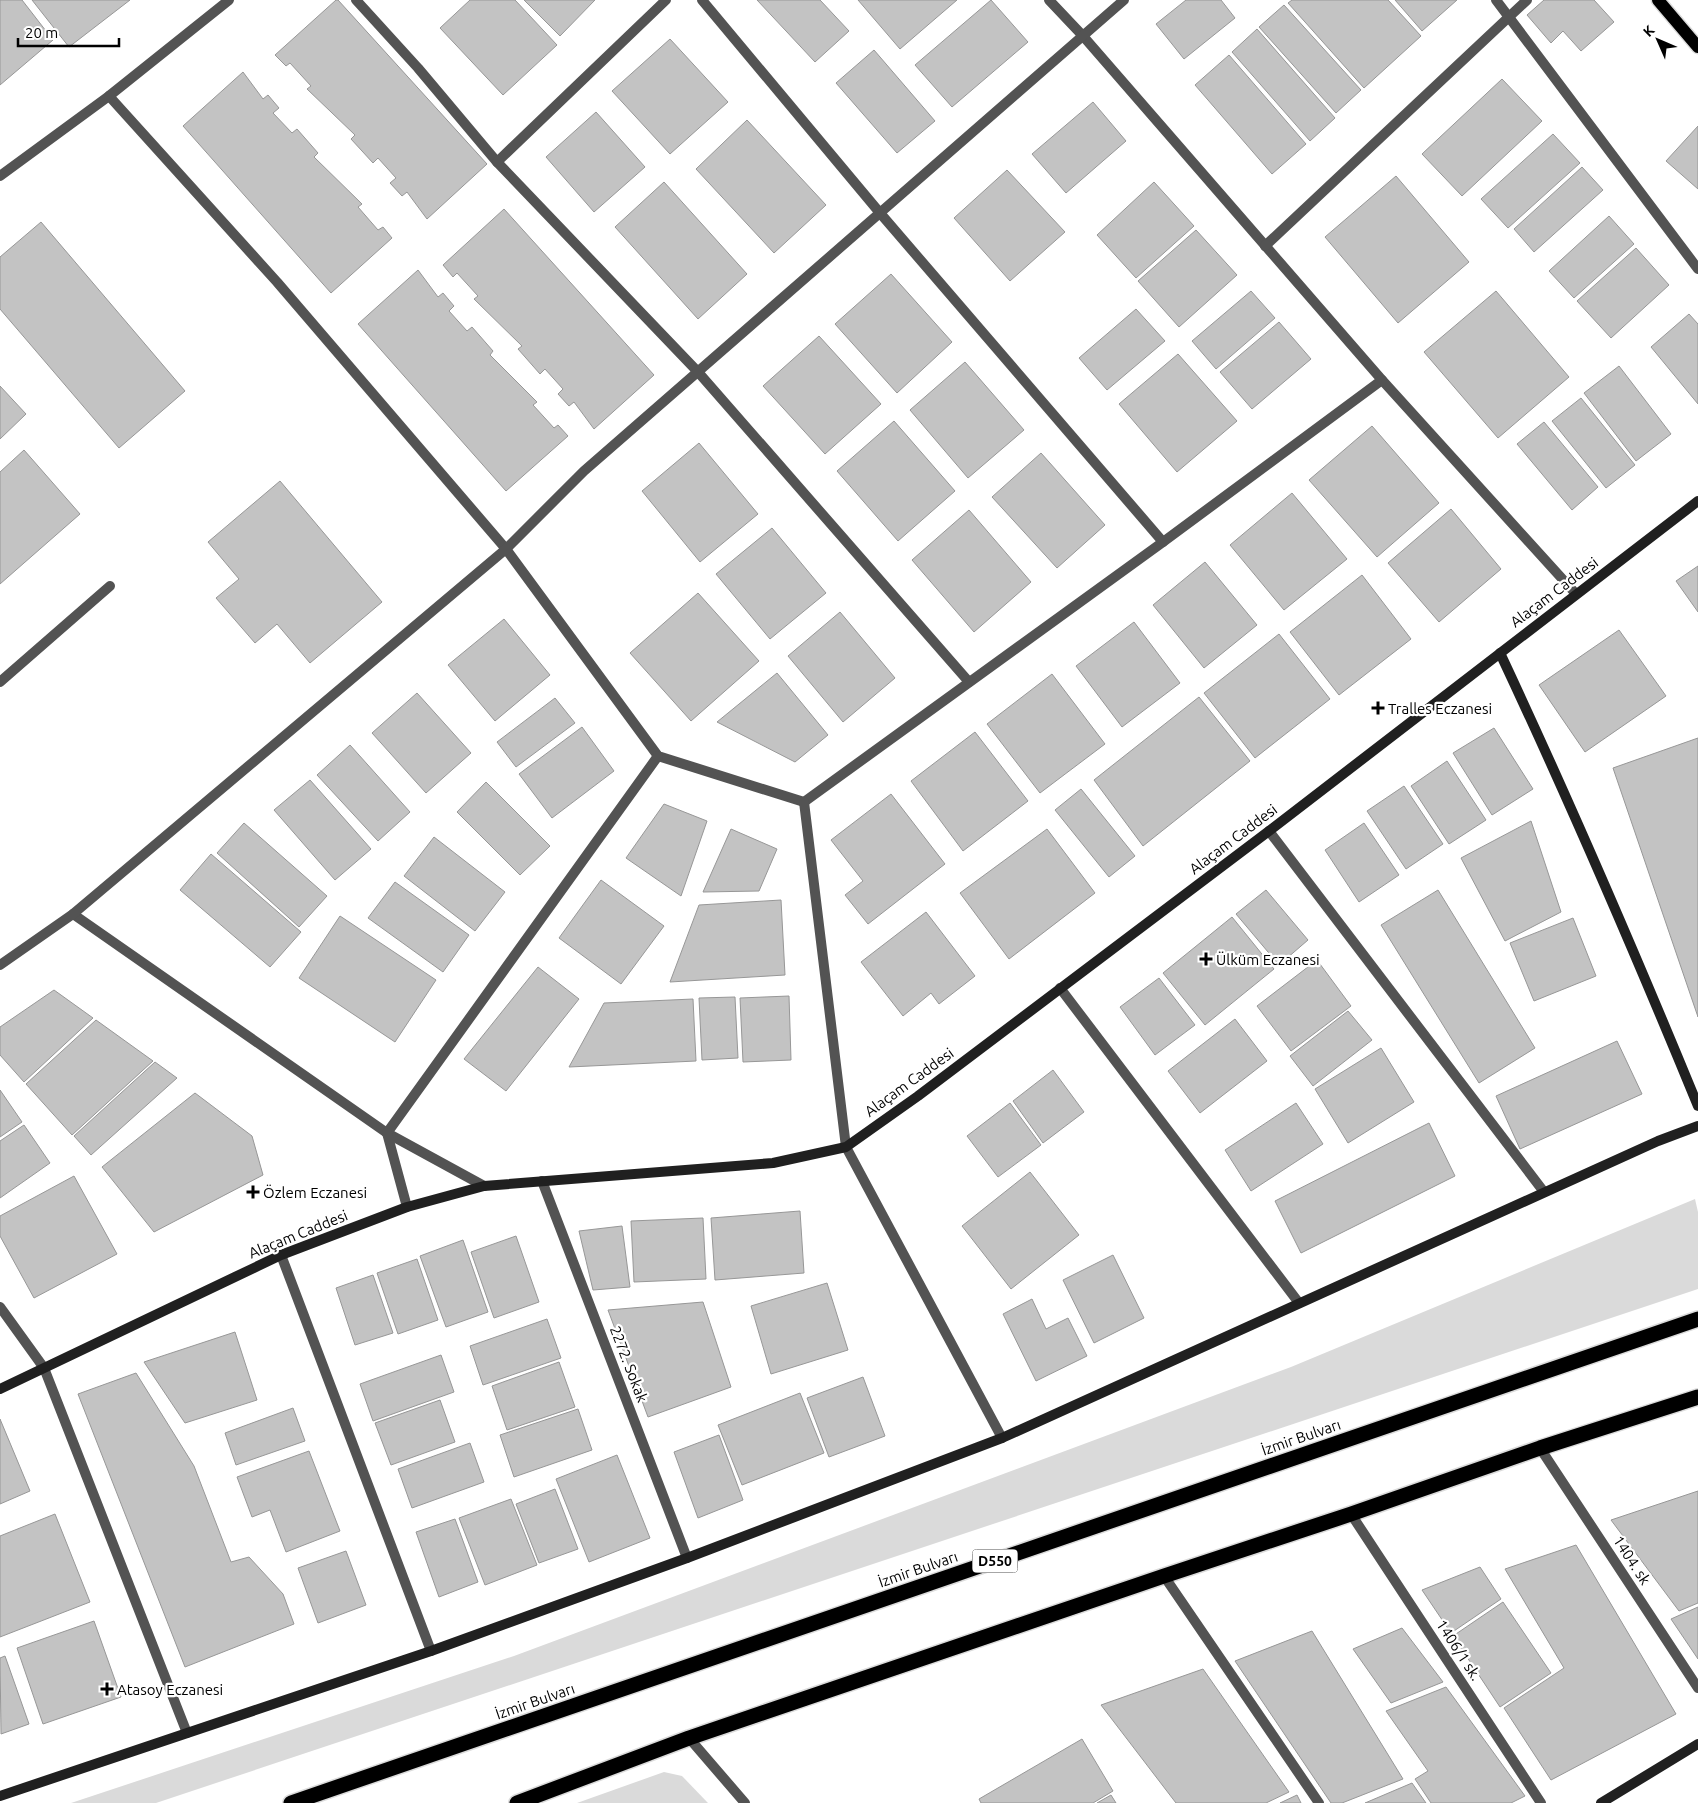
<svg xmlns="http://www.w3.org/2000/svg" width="1698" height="1803" font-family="Ubuntu,sans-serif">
  <rect width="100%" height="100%" fill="#fff"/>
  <g fill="#dadada">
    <polygon points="1695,1199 1698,1212 1698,1289 156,1803 71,1803 514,1656 1291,1367"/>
    <polygon points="664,1772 682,1776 708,1803 577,1803"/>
  </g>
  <g fill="#c3c3c3" stroke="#979797">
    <polygon points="0,0 22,0 53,40 0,85"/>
    <polygon points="32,0 130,0 69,47"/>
    <polygon points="336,0 338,0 487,164 427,219 407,192 402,196 390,183 396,178 378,158 373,163 351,139 355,135 307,89 311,86 290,63 286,66 275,55"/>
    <polygon points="470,0 515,0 557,45 503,95 440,28"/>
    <polygon points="524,0 595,0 560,36"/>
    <polygon points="757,0 820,0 849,31 815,62"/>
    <polygon points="858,0 957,0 900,49"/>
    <polygon points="991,0 1028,42 952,107 915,65"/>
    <polygon points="1186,0 1221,0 1235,18 1184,59 1156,24"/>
    <polygon points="1292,0 1388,0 1421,36 1364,88 1288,3"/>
    <polygon points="1395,0 1457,0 1422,31"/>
    <polygon points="1544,0 1594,0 1614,22 1581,51 1563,31 1551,43 1527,15"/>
    <polygon points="1284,5 1361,90 1336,113 1259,27"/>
    <polygon points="1257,29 1335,118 1310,141 1232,52"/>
    <polygon points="670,39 728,102 670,154 612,91"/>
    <polygon points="874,50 935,121 897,153 836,83"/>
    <polygon points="1229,55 1306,144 1272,174 1195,85"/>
    <polygon points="243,72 263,99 268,95 279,108 273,113 292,133 297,129 318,153 314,157 362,204 358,207 378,230 383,227 392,238 331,293 183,126"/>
    <polygon points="1502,79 1542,121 1462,196 1422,154"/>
    <polygon points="1093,102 1126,141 1066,193 1032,154"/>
    <polygon points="596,112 645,167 594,212 546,157"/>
    <polygon points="747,120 826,205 774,253 696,169"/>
    <polygon points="1698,126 1698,189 1666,161"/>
    <polygon points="1553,134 1580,163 1508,228 1481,199"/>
    <polygon points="1582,167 1603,190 1534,252 1514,229"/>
    <polygon points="1007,170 1065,232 1010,281 954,218"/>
    <polygon points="1396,176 1469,262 1398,323 1325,237"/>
    <polygon points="664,182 747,274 698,319 615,227"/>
    <polygon points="1154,182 1194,226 1136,278 1097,235"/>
    <polygon points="504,209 654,375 594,429 574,402 569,406 558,394 563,389 545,369 540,374 518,349 522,346 474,299 478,296 457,273 453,277 443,265"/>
    <polygon points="1609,216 1634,244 1574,298 1549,271"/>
    <polygon points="41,222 185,391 119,448 0,309 0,257"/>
    <polygon points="1196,230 1237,275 1179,327 1138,281"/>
    <polygon points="1636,248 1669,285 1611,338 1577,301"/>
    <polygon points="418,270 438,297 443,293 454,306 449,311 467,331 472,327 493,351 490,355 537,402 533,405 554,428 558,425 568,436 506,491 358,324"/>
    <polygon points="891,274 952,342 897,393 835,324"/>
    <polygon points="1251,291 1275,318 1216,369 1192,341"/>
    <polygon points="1496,291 1569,377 1498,438 1424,352"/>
    <polygon points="1136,309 1165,341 1107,390 1079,358"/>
    <polygon points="1689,314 1698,324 1698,404 1651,347"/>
    <polygon points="1279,322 1311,359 1252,409 1220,372"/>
    <polygon points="819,336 881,404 825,454 763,386"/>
    <polygon points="1178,354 1237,421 1177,472 1119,404"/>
    <polygon points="965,362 1024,430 968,478 910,410"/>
    <polygon points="1619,366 1671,434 1636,461 1584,393"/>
    <polygon points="0,386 26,414 0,439"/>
    <polygon points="1581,398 1635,465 1606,488 1552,421"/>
    <polygon points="894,421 955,491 898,541 837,471"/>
    <polygon points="1544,422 1598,487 1572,510 1517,444"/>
    <polygon points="1372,426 1439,503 1377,557 1309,480"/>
    <polygon points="699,443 758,514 700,562 642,491"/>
    <polygon points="24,450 80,514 0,584 0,472"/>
    <polygon points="1041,453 1105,525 1057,568 992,497"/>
    <polygon points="280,481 382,602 310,663 277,624 255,643 216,598 239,579 208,542"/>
    <polygon points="1292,493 1347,559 1284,610 1230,545"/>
    <polygon points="1451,509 1501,569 1439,622 1388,563"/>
    <polygon points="969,510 1031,582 974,632 912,560"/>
    <polygon points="772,528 826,593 770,639 716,574"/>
    <polygon points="1205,562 1257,625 1204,668 1153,605"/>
    <polygon points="1698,566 1698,612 1676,581"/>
    <polygon points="1362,575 1411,639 1339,695 1290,632"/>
    <polygon points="698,593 759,661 691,721 630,653"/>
    <polygon points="840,612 895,678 843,722 788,656"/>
    <polygon points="504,619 550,675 495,721 448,665"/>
    <polygon points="1134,622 1180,683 1122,727 1076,666"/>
    <polygon points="1619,630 1666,696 1585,752 1539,685"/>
    <polygon points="1279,634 1330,699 1255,758 1204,693"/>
    <polygon points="777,673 828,735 795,762 717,722"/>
    <polygon points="1052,674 1105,744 1040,793 987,724"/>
    <polygon points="417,693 471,753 426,793 372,733"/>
    <polygon points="1199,697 1250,761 1143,846 1094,780"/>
    <polygon points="555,698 575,723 516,767 497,742"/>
    <polygon points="582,727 614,771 552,818 519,774"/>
    <polygon points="1494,728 1533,789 1492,815 1453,753"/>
    <polygon points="975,732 1028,801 963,851 911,781"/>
    <polygon points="1698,738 1698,1017 1613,768"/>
    <polygon points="350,745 410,812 378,841 317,775"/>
    <polygon points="1447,761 1486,820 1449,844 1411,786"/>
    <polygon points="310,780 371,849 335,880 274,810"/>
    <polygon points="486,782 550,846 520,875 457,812"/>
    <polygon points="1404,786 1443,844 1406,869 1367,811"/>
    <polygon points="1081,789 1135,856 1109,877 1055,810"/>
    <polygon points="891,794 945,864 868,924 845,895 863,881 831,840"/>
    <polygon points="664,804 707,821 681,896 626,858"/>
    <polygon points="1531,821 1561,912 1505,941 1461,858"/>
    <polygon points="244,823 327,896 299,927 217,853"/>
    <polygon points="1364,823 1399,875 1359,902 1325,850"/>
    <polygon points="731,829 777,849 759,891 703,892"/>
    <polygon points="1047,829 1095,893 1009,959 960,893"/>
    <polygon points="434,837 505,892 475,931 404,876"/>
    <polygon points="211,854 301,932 270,967 180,890"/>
    <polygon points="601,880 664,926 621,984 559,938"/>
    <polygon points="395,882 469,935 443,972 368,918"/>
    <polygon points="1266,890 1308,940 1279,965 1236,914"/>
    <polygon points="1438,890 1535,1048 1479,1083 1381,925"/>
    <polygon points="781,900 785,975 670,982 699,905"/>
    <polygon points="926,912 975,976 939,1004 931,993 903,1016 861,962"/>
    <polygon points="340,916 436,980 395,1042 299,978"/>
    <polygon points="1232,917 1274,969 1205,1025 1163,973"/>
    <polygon points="1573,918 1596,976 1534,1001 1510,943"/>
    <polygon points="1317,960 1351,1006 1291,1051 1257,1006"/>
    <polygon points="538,967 579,999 506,1091 464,1059"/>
    <polygon points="1159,978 1195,1025 1155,1055 1120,1007"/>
    <polygon points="54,990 93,1018 24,1082 0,1055 0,1027"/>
    <polygon points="789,996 791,1060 743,1062 740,998"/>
    <polygon points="735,997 738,1058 702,1060 699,998"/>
    <polygon points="693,999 696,1061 569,1067 604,1003"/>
    <polygon points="1348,1011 1372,1040 1313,1086 1290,1056"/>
    <polygon points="1235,1019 1267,1061 1200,1113 1168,1071"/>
    <polygon points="96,1020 153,1061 72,1135 26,1084"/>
    <polygon points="1617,1041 1642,1094 1520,1149 1496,1096"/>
    <polygon points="1381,1048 1414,1102 1348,1143 1315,1089"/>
    <polygon points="155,1062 177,1078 91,1155 74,1136"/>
    <polygon points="1053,1070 1084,1112 1043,1143 1013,1101"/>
    <polygon points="0,1090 22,1122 0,1137"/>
    <polygon points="195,1093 252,1136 263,1175 154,1232 102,1167"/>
    <polygon points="1010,1103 1041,1145 998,1177 967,1136"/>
    <polygon points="1296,1103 1323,1144 1251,1191 1225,1150"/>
    <polygon points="1429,1123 1455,1176 1301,1253 1275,1201"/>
    <polygon points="24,1125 50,1163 0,1198 0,1141"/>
    <polygon points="1030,1172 1079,1235 1011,1289 962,1226"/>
    <polygon points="74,1176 117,1254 34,1298 0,1236 0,1216"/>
    <polygon points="800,1211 804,1273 715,1280 711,1218"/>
    <polygon points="703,1218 706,1279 634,1282 631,1221"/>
    <polygon points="622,1226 630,1287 593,1290 579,1231"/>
    <polygon points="516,1236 539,1302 494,1318 471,1252"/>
    <polygon points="463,1240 488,1312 446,1327 420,1256"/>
    <polygon points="1113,1255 1144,1318 1094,1343 1063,1280"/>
    <polygon points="417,1259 438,1320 398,1334 377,1273"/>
    <polygon points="373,1275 393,1333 355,1345 336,1288"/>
    <polygon points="827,1283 848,1350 771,1374 751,1306"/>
    <polygon points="1032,1299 1046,1329 1068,1318 1087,1356 1036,1381 1003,1314"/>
    <polygon points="703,1302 731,1387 648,1417 608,1310"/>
    <polygon points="547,1319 561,1358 483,1385 470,1346"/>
    <polygon points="235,1332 257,1400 185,1423 144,1362"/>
    <polygon points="441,1355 454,1392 373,1421 360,1384"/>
    <polygon points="559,1362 575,1407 507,1430 492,1386"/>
    <polygon points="136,1373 194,1466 231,1562 249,1557 283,1594 294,1624 185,1667 78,1394"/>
    <polygon points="863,1377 885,1436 829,1457 807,1398"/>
    <polygon points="800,1393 824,1453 742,1485 718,1425"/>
    <polygon points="440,1400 455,1442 391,1465 375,1423"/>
    <polygon points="293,1408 305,1441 236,1465 225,1433"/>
    <polygon points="578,1409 592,1450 514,1477 500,1435"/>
    <polygon points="0,1419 30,1491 0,1504"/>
    <polygon points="719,1435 743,1500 698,1518 674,1452"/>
    <polygon points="470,1443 484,1482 412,1508 398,1469"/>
    <polygon points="309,1451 340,1531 286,1552 270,1510 252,1517 237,1477"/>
    <polygon points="617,1455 650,1538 589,1562 556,1479"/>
    <polygon points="555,1489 578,1549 539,1563 516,1504"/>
    <polygon points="1698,1491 1698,1603 1679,1611 1611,1520"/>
    <polygon points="511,1499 537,1565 485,1585 459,1518"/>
    <polygon points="55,1514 90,1602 0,1637 0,1536"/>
    <polygon points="455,1519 478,1582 439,1597 416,1532"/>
    <polygon points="1576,1545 1676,1714 1551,1780 1504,1708 1564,1668 1505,1569"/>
    <polygon points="346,1551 366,1605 318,1623 298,1568"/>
    <polygon points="1480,1567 1501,1599 1451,1633 1422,1590"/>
    <polygon points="1503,1602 1551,1673 1500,1707 1453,1636"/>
    <polygon points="1698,1607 1698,1659 1671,1619"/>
    <polygon points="94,1621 121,1697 43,1724 17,1648"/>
    <polygon points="1402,1628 1443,1682 1391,1703 1353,1649"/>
    <polygon points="1312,1631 1403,1779 1342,1803 1331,1803 1235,1661"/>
    <polygon points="5,1656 29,1724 1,1734 0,1658"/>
    <polygon points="1203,1669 1289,1792 1266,1803 1176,1803 1101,1705"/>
    <polygon points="1446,1687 1525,1796 1511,1803 1431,1803 1415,1779 1428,1771 1386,1711"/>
    <polygon points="1082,1739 1113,1791 1093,1803 981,1803 979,1799"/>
    <polygon points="1412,1783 1426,1803 1365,1803"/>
    <polygon points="1111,1795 1116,1803 1097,1803"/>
    <polygon points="1297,1795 1301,1803 1280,1803"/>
  </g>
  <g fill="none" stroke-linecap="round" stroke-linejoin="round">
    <g stroke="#dbdbdb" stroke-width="15">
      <polyline id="primary" points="1658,0 1698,47"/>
    </g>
    <g stroke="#dbdbdb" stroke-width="18">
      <g id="highway">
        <polyline points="291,1803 1698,1319"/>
        <polyline points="517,1803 689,1738 1164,1576 1351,1514 1540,1448 1698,1397"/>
      </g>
    </g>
    <polyline stroke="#535353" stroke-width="10" points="0,682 110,586"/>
    <g stroke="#535353" stroke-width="10">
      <polyline points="356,0 418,68 497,162 698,372 969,682"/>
      <polyline points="702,0 880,213 1163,542"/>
      <polyline points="1049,0 1083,36 1382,380 1576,594"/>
      <polyline points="1496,0 1698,269"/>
      <polyline points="109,96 277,282 506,549 658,756 804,802"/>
      <polyline points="497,162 666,0"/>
      <polyline points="0,176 109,96 229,0"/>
      <polyline points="1265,246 1527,0"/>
      <polyline points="804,802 1163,542 1382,380"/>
      <polyline points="804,802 846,1147 1002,1438"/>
      <polyline points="1269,831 1544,1192"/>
      <polyline points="73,914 387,1133 484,1186"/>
      <polyline points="0,965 73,914 506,549 584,471 1124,0"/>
      <polyline points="1060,988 1299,1303"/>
      <polyline points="387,1133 658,756"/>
      <polyline points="387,1133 407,1207"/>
      <polyline points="542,1181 687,1558"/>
      <polyline points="281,1255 431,1651"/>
      <polyline points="0,1307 44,1368 187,1733"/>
      <polyline points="1540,1448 1698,1688"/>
      <polyline points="1351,1514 1541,1803"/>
      <polyline points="1164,1576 1319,1803"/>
      <polyline points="689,1738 745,1803"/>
    </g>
    <g stroke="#202020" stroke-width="10">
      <path d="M1500,653C1570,802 1635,953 1698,1106"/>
      <polyline points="0,1389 281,1255 407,1207 484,1186 773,1163 846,1147 918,1096 1269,831 1698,501"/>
      <polyline points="0,1796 431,1651 687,1558 1002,1438 1658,1141 1698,1126"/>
      <polyline points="1601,1803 1698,1744"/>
    </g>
    <use href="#primary" stroke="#000" stroke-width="12"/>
    <use href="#highway" stroke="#000" stroke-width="15"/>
  </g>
  <g fill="#000" stroke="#fff" stroke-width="2">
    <path d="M1375.5 700.5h5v5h5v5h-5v5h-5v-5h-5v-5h5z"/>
    <path d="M1203.5 951.5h5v5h5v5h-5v5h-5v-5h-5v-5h5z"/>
    <path d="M250.5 1184.5h5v5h5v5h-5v5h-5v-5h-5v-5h5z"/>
    <path d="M104.5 1681.5h5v5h5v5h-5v5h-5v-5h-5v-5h5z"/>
  </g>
  <g text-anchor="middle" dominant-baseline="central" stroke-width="4.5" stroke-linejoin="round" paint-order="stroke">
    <rect fill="#fff" stroke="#4c4c4c" stroke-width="1" x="972.5" y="1549.5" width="45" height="23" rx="4"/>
    <g font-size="14" font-weight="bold" fill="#000">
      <text x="995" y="1561">D550</text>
    </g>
    <g font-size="15" fill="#000" stroke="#fff">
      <text transform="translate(1554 592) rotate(-37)">Alaçam Caddesi</text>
      <text transform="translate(1233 839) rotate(-37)">Alaçam Caddesi</text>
      <text transform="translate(909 1082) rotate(-36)">Alaçam Caddesi</text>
      <text transform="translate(298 1234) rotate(-22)">Alaçam Caddesi</text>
      <text transform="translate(629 1364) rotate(69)">2272. Sokak</text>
      <text transform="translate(1301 1437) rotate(-19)">İzmir Bulvarı</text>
      <text transform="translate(1632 1560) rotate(57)">1404. sk</text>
      <text transform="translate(918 1569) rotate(-19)">İzmir Bulvarı</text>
      <text transform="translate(1459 1650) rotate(57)">1406/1 sk.</text>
      <text transform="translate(535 1701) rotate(-19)">İzmir Bulvarı</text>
    </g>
    <g font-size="15" fill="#000" stroke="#fff" text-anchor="start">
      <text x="1388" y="708">Tralles Eczanesi</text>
      <text x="1216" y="959">Ülküm Eczanesi</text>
      <text x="263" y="1192">Özlem Eczanesi</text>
      <text x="117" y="1689">Atasoy Eczanesi</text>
    </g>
  </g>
  <g transform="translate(1658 40) rotate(315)" stroke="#ffffff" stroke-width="4" paint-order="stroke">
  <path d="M0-4L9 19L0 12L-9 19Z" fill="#000000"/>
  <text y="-8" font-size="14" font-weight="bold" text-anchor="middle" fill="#000000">K</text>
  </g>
  <path d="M18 38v8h101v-8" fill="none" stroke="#000000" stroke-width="2.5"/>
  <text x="25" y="38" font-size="15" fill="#000000" stroke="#ffffff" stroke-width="4" paint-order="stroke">20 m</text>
</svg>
